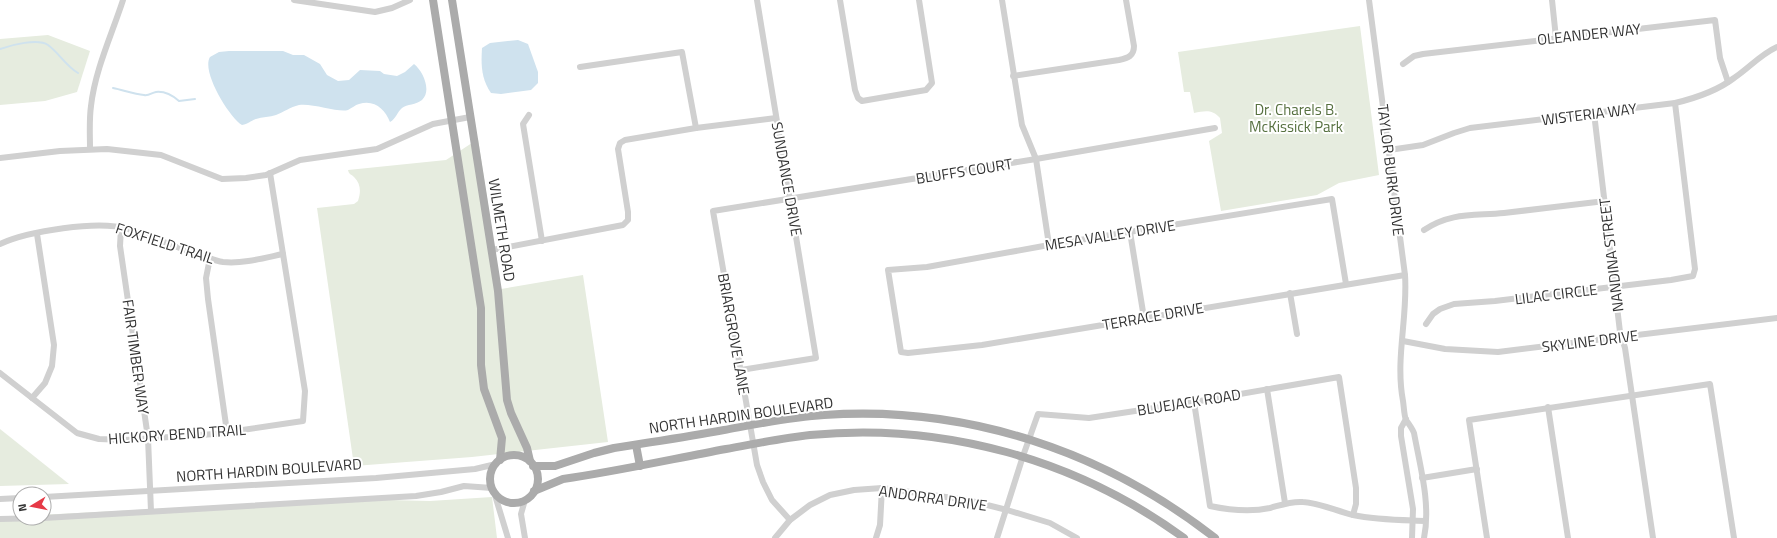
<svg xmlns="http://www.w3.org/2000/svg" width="1777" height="538" font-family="'Titillium Web',sans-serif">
  <rect width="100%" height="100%" fill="#fff"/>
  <g fill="#e6ecdf">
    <path d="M1360,26L1379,175L1339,183L1317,195L1221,211L1209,141L1222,133L1220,118C1212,109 1205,111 1194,113L1190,92H1184L1178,52Z"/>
    <polygon points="48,35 90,51 77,92 45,101 0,105 0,39"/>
    <path d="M478,139L501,289L583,275L608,442L472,457L354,466L317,208L354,204L358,201C361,192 361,184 354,177C351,174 349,175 348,170L446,160Z"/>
    <polygon points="0,429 69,484 0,486"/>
    <polygon points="492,497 497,538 0,538 0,517 348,499 430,501"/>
  </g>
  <g fill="#cfe2ee">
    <path d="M518,40L528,44L538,72V83L531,90L501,94L491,93C481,79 481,64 482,48L490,43Z"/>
    <path d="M229,51H283L293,55H304L320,64L327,75L338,81L349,80L360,70L380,71L384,74L397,76L405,72L414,64C423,71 432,91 422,100C416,105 407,104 402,108C397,112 396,119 390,122C385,109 374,99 359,104C355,105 352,108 348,110C339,113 313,103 299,105C290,107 284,112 276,115C270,117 262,117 256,119C250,121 248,124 242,125C229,117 201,71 210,57L219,52Z"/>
  </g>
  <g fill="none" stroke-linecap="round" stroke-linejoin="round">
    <g stroke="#cfe2ee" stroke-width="2">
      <path d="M0,49C11,45 38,38 48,45C59,53 66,66 78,73"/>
      <path d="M113,88C123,90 134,94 144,95C149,96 151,93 156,92C165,91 172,95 179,101L195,99"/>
    </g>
    <g stroke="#d0d0d0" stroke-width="6">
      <polyline points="294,0 375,12 392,8 410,0"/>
      <polyline points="840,0 855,90 858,98 862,101 926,90 932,83 919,0"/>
      <polyline points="1002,0 1022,125 1036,159 1049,245"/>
      <path d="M1369,0L1405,275C1408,317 1395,359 1403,401C1404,407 1404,415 1406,420C1409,424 1412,428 1414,433C1420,466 1431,504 1424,538"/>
      <polyline points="1552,0 1556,38"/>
      <polyline points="1403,64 1414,56 1423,54 1715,20 1720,58 1728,82"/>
      <polyline points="580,67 682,52 696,128"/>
      <path d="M1013,76L1119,60C1128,58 1134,56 1134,46L1126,0"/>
      <polyline points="1594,113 1620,332 1625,348 1653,538"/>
      <polyline points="529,115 523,124 542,241"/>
      <path d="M90,149C90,134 89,120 91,106C95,70 112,34 123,0"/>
      <path d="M1389,150L1423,145L1454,133L1470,128L1675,103C1696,98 1717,91 1734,78C1749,68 1761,54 1777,47"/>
      <polyline points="0,158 60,151 107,149 161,155 222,179 246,178 266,175 300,160 377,149 433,124 470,117"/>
      <polyline points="121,228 120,246 148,438 151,511"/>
      <path d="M1424,230C1451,212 1474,216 1504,213C1538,209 1571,205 1605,201"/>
      <polyline points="1130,232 1144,318"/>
      <path d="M0,244C28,231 98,220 128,229C153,237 177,248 203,256C209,258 216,261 223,262C243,264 264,258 283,254"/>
      <polyline points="492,250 623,225 628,220 628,212 618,149 620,143 625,140 696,128 776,118"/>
      <polyline points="210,258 206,278 208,299 227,432"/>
      <polyline points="1346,284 1332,199 1049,245 927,267 888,270 901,352 908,353 982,345 1405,275"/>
      <polyline points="1290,293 1297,334"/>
      <polyline points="1426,324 1433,314 1440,309 1454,304 1495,301 1671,280 1693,276 1695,269 1675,103"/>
      <polyline points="1403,341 1445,349 1498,352 1777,318"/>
      <polyline points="741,370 816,358 757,0"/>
      <polyline points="0,373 77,433 99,439 125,440 215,434 303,421 305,391 270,173"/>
      <polyline points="1267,389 1285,503"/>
      <polyline points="32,398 45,383 52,366 54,345 37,234"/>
      <path d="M1194,402L1210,506C1229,510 1251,512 1270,508C1281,505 1291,501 1303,502C1320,503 1336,511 1353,515C1377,520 1401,520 1425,521"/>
      <polyline points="1548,407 1568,538"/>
      <polyline points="1406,419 1401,428 1401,436 1413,509 1412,538"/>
      <polyline points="1422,478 1477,469"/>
      <polyline points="494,492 508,538"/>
      <polyline points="44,497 376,478 475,469 496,464"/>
      <polyline points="0,499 20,498"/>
      <polyline points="44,518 416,496 441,492 464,486 492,488"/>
      <polyline points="0,519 42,518"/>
      <polyline points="790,520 772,500 763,482 757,465 713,211 1036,159 1215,128"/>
      <polyline points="525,538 521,514 525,500"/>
      <polyline points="775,538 790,520 810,505 830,495 854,490 882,488 967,500 1007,510 1050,523 1077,538"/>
      <polyline points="876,538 880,525 882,488"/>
      <polyline points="997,538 1023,456 1038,414 1089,418 1194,402 1339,377 1356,488 1356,504 1353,515"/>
      <polyline points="1487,538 1469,420 1710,384 1734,538"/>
    </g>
    <g stroke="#ababab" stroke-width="8">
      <polyline points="433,0 481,308 481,365 484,389 502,438 500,460"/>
      <polyline points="452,0 498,291 507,400 511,413 527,448 530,461"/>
      <polyline points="636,445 640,466"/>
      <circle cx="514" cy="479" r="24"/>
      <path d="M533,466H555L594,453L614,448C651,442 687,437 724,430C757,424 791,417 824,415C966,405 1104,451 1215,538"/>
      <path d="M534,491L563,479C618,471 672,459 726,449C754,444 782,438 810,435C943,422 1076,459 1184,538"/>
    </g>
  </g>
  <g text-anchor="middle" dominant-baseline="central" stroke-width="4" stroke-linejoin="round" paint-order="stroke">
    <g font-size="15" fill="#333" stroke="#fff">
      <text transform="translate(1589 34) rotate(-6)">OLEANDER WAY</text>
      <text transform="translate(1589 114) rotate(-7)">WISTERIA WAY</text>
      <text transform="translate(1391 170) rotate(83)">TAYLOR BURK DRIVE</text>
      <text transform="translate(964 171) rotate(-9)">BLUFFS COURT</text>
      <text transform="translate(787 179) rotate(80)">SUNDANCE DRIVE</text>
      <text transform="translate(502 230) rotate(81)">WILMETH ROAD</text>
      <text transform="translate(1110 235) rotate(-9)">MESA VALLEY DRIVE</text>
      <text transform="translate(165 243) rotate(18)">FOXFIELD TRAIL</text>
      <text transform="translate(1611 255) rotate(-97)">NANDINA STREET</text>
      <text transform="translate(1556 294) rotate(-7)">LILAC CIRCLE</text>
      <text transform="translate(1153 316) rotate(-10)">TERRACE DRIVE</text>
      <text transform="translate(734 334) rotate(80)">BRIARGROVE LANE</text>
      <text transform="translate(1590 341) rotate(-7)">SKYLINE DRIVE</text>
      <text transform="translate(136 357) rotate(82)">FAIR TIMBER WAY</text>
      <text transform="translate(1189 402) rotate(-9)">BLUEJACK ROAD</text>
      <text transform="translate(741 415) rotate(-8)">NORTH HARDIN BOULEVARD</text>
      <text transform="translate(177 434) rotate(-4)">HICKORY BEND TRAIL</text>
      <text transform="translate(269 470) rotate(-4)">NORTH HARDIN BOULEVARD</text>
      <text transform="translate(933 498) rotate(8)">ANDORRA DRIVE</text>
    </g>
    <g font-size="15" fill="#56703f" stroke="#fff">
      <text x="1296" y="109">Dr. Charels B.<tspan x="1296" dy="17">McKissick Park</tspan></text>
    </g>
  </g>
  <g transform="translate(32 506) rotate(260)"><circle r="19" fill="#ffffff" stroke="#adadad"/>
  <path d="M0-3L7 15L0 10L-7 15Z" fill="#e63946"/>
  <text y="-6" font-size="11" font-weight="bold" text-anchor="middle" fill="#333333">N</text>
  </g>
</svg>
